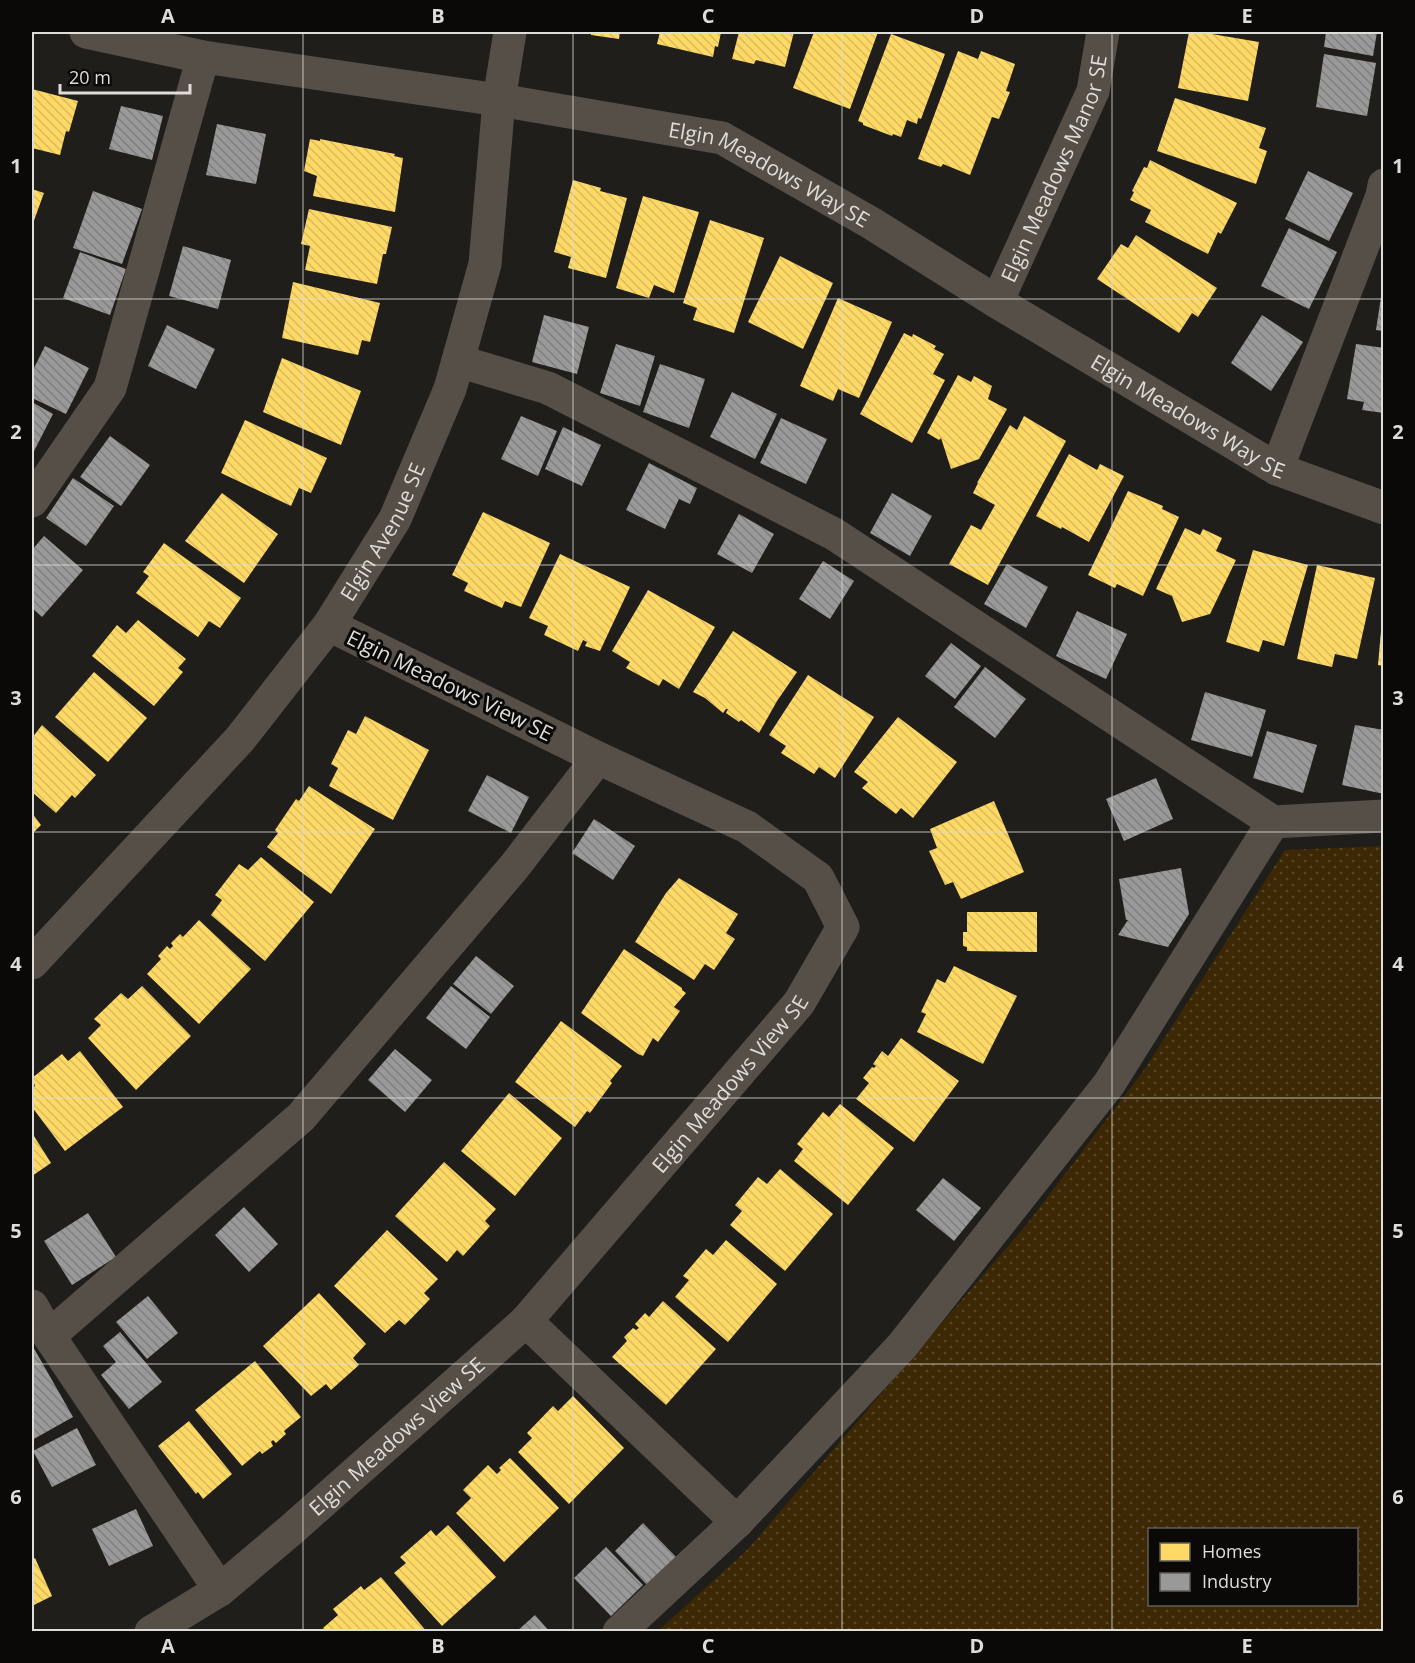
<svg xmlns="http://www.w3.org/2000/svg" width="1415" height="1663" font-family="'Open Sans',sans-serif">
  <defs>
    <pattern id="park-dots" width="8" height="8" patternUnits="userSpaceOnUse" patternTransform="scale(1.5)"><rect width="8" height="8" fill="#3c2804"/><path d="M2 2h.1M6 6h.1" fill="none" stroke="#584728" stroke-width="1.8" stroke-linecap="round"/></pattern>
    <pattern id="homes-back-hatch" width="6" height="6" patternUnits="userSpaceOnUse" patternTransform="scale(1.5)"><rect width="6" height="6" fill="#ffd966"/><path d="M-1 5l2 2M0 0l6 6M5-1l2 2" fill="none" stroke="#d9bb5f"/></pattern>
    <pattern id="industry-back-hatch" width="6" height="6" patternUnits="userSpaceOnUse" patternTransform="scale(1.5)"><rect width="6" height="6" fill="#999"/><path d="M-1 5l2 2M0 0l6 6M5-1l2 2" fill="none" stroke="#7f7f7f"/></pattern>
  </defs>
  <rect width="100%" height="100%" fill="#201e1b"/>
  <path fill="url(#park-dots)" fill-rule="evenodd" d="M1383,846V1631L657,1632L747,1550L1027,1224L1144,1070L1285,850ZM1150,1530H1356V1604H1150Z"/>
  <g fill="url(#homes-back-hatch)">
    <polygon points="591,32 620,32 619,39 591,35"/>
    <polygon points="660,32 721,32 718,47 715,46 713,57 657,44"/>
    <polygon points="739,32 794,32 785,67 756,60 754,64 732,59"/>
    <polygon points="814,32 878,32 850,109 793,88"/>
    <polygon points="1189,32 1200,32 1259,42 1248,101 1178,88"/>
    <polygon points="891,34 945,54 921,119 918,118 917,124 907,120 901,137 893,134 892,136 863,125 863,123 858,121"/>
    <polygon points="958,51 978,59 981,51 1015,64 1006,91 1010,92 999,119 992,117 970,175 943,164 941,167 918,159"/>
    <polygon points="32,89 78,101 69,132 66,131 60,155 32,148"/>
    <polygon points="1175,98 1266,128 1259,148 1267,151 1256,184 1157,151"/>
    <polygon points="310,139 320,141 320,139 395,154 394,156 403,158 395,212 313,196 317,176 304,171"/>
    <polygon points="1150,160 1237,203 1221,234 1218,232 1208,254 1145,222 1151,210 1130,200 1134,192 1132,191 1144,167 1147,168"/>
    <polygon points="573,180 601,188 600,191 627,198 606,278 568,268 571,257 554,252"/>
    <polygon points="32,189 44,193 32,226"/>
    <polygon points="643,196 699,212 674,293 654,285 649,298 616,288"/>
    <polygon points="309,209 392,227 386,254 383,254 377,284 305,270 310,246 301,244"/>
    <polygon points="710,220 764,238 734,333 693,320 697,308 683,303"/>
    <polygon points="1136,235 1217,288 1198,317 1192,313 1179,333 1097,279 1121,244 1128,248"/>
    <polygon points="780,256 833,283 803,349 748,322"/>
    <polygon points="293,282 380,303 370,342 362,340 358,355 282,338"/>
    <polygon points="838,298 892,322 859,398 838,389 833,401 800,386"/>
    <polygon points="904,333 912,337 913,334 936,346 934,349 944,354 933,374 945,380 912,443 860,414"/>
    <polygon points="282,358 361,391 341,445 263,412"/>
    <polygon points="958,375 971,382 974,376 992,386 988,399 1007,409 979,459 951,469 941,438 939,440 927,433"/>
    <polygon points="1024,416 1066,441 988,585 949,564 971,525 981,530 995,505 973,493 978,483 977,483 1010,425 1017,430"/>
    <polygon points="245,420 327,458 311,493 299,488 291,506 221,473"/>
    <polygon points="1069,454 1097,470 1100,464 1124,476 1089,542 1062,527 1061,529 1036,516"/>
    <polygon points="1128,491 1163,506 1162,509 1179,517 1143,596 1117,584 1115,588 1088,575"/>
    <polygon points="222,493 278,534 244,583 185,541"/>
    <polygon points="483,512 550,543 521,607 505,601 502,608 464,591 468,583 452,575"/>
    <polygon points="1185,528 1200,535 1203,529 1222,538 1216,551 1236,560 1210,614 1182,622 1172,596 1156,589"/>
    <polygon points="164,543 241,598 220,628 209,621 198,637 136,593 149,576 143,572"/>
    <polygon points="1253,550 1308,565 1284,646 1263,640 1259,652 1226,642"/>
    <polygon points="560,554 630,587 600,651 585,646 587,642 583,640 578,651 544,635 548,626 529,618"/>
    <polygon points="1317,565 1375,578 1357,659 1335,654 1332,667 1297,659"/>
    <polygon points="648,590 715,627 679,689 663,679 659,686 626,668 630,662 612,651"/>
    <polygon points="138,620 186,659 178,668 183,672 154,706 92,656 117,625 126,633"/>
    <polygon points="1382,620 1384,620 1384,666 1378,665"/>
    <polygon points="733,631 797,672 777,701 759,733 741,720 739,722 726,713 728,709 726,709 723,713 705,698 693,692"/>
    <polygon points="94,672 147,718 108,762 55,717"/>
    <polygon points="808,675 874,717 835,778 819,767 814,774 781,753 786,746 769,735"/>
    <polygon points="365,716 429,750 393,820 329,786 338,768 331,764 348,730 356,734"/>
    <polygon points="898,717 957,762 913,818 901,808 896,814 862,788 868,782 854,772"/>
    <polygon points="42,725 96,775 75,798 72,795 56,813 32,792 32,738"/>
    <polygon points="309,786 375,829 331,894 267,847 278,833 275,830 296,799 299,801"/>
    <polygon points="994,801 1024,872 961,899 953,882 945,885 929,851 937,848 930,829"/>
    <polygon points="32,813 41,825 32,834"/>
    <polygon points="261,857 314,902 265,961 211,915 222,900 215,895 239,864 248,870"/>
    <polygon points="679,878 738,914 726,933 735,939 714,970 705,964 694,980 635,942 666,893"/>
    <polygon points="967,912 1037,912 1037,952 967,951 967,947 963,946 963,932 967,932"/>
    <polygon points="199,920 251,969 199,1024 147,974 161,959 158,956 167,946 170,949 173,946 171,943 180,934 183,937"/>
    <polygon points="624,949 682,988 682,990 686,993 674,1007 680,1011 658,1042 653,1038 643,1056 638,1054 581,1013"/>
    <polygon points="954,966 1017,996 983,1064 917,1032 926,1014 921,1012 937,979 945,983"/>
    <polygon points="142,986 191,1036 136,1090 88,1038 101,1025 94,1019 121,993 128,999"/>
    <polygon points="561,1021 622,1066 610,1081 612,1083 590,1113 587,1111 575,1127 515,1082"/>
    <polygon points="901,1038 959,1081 914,1142 856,1099 869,1083 863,1078 872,1067 874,1068 876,1066 873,1064 882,1051 888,1056"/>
    <polygon points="80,1051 123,1107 65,1151 32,1107 32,1088 35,1086 32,1078 62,1054 68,1061"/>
    <polygon points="509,1093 562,1138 515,1196 461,1151"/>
    <polygon points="840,1104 894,1148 848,1205 794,1161 803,1149 797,1144 823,1112 829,1117"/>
    <polygon points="32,1133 51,1163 32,1176"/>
    <polygon points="444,1162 496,1209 485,1221 490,1226 463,1256 457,1250 447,1262 395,1216"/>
    <polygon points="780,1169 833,1214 785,1271 730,1225 742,1211 735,1205 758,1177 767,1184"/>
    <polygon points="387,1230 438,1279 424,1293 430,1299 405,1325 399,1320 385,1333 334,1286"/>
    <polygon points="726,1240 777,1284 728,1342 675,1297 689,1280 683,1276 706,1249 713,1255"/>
    <polygon points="319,1293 366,1344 353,1358 359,1365 331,1390 326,1384 311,1396 263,1346"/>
    <polygon points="663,1301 716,1349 666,1405 612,1357 627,1341 624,1337 633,1328 636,1330 639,1328 635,1324 645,1313 649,1317"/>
    <polygon points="255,1361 301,1417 284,1431 286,1434 276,1443 273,1440 271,1442 273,1446 262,1454 260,1451 242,1466 195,1410"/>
    <polygon points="573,1396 624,1448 569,1504 518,1452 532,1438 527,1433 553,1406 558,1411"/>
    <polygon points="189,1421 232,1474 203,1499 198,1492 196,1494 158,1446"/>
    <polygon points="510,1458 559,1508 504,1562 456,1513 471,1498 463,1490 488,1465 497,1474 501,1470 499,1468"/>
    <polygon points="448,1525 496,1577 442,1626 394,1573 406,1563 400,1557 431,1530 436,1536"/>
    <polygon points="35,1558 52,1596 32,1606 32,1560"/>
    <polygon points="381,1577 427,1632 326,1632 323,1628 338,1615 333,1609 361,1586 364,1590"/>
  </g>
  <g fill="url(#industry-back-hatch)">
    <polygon points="1326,32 1377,32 1373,56 1324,47"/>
    <polygon points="1324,54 1376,63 1367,116 1316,107"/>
    <polygon points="121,106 163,116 152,160 109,149"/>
    <polygon points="217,124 266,134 256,184 206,175"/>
    <polygon points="1308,171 1353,193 1329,241 1285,219"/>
    <polygon points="93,191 142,209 122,264 73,248"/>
    <polygon points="1289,228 1337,252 1309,309 1261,286"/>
    <polygon points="183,246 231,260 218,309 169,296"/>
    <polygon points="80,252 126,269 110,315 63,298"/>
    <polygon points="1382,290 1384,290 1384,331 1376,330"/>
    <polygon points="544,315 589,327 577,374 532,362"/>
    <polygon points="1262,315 1303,342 1271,391 1231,363"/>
    <polygon points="167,325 215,349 196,389 148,366"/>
    <polygon points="616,344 655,356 640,406 600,393"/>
    <polygon points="1356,344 1384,348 1384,413 1362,410 1364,402 1347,399"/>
    <polygon points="45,346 89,368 66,414 32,398 32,372"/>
    <polygon points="660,364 705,379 689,428 643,412"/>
    <polygon points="732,392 777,414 755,459 710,437"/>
    <polygon points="32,402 53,414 32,455"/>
    <polygon points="521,416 557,431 538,476 501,459"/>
    <polygon points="781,418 827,439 806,484 760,463"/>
    <polygon points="563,427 601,445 582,486 545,469"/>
    <polygon points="110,436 150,465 121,506 80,477"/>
    <polygon points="649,463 697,488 690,504 679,499 665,529 626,510"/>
    <polygon points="73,478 114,506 86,546 46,518"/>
    <polygon points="892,493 932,516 910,556 870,533"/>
    <polygon points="739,514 774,534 752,573 717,554"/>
    <polygon points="44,536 83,570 42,617 32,608 32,550"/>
    <polygon points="823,561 854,581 830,619 799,599"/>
    <polygon points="1007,564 1048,587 1026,628 984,604"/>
    <polygon points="1077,611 1127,634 1106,679 1056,656"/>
    <polygon points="951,643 981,666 955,699 925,676"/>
    <polygon points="985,667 1026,699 995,738 954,707"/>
    <polygon points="1205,692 1266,710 1252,757 1191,740"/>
    <polygon points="1355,725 1384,730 1384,794 1342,785"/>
    <polygon points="1267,731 1317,745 1303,793 1253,778"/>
    <polygon points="487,775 529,797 511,833 468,811"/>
    <polygon points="1156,778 1173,819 1124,841 1106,799"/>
    <polygon points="594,819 635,846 613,880 572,853"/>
    <polygon points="1181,868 1189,914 1168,947 1118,935 1128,920 1126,920 1119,879"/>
    <polygon points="476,956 514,986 491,1014 453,984"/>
    <polygon points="451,986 490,1017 466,1049 426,1018"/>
    <polygon points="395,1049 432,1080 405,1112 368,1080"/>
    <polygon points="943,1178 981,1208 954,1241 916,1210"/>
    <polygon points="244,1207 278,1244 249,1272 215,1235"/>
    <polygon points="88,1213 116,1257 72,1285 44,1241"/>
    <polygon points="148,1296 178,1333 147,1359 116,1322"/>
    <polygon points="120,1332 162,1382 129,1409 101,1375 116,1362 103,1346"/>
    <polygon points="32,1345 73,1417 32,1440"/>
    <polygon points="77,1428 96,1465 52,1487 33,1451"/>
    <polygon points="136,1509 153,1546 109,1566 92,1529"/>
    <polygon points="643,1523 678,1559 649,1587 615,1551"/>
    <polygon points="606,1547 643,1585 611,1616 574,1578"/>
    <polygon points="535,1615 550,1632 516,1632"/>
  </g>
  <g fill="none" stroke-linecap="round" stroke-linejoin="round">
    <g stroke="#554f48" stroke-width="33">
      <path id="s1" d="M86,32L203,57L499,100L722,138L871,223L997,302L1277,469L1384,508"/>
      <path id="s2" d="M997,302L1093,91L1103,32"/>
      <polyline points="458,361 548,388 834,534 1273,822 1384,816"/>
      <polyline points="1277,469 1382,196 1384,185"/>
      <polyline points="32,501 110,388 203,57"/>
      <path id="s3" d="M32,963L240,739L329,625L395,519L450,389L485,264L499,100L510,32"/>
      <polyline points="32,1306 49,1336 220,1590"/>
      <polyline points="526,1321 737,1522"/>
      <polyline points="49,1336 301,1117 514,867 598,758"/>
      <path id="s4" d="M151,1632L220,1590L291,1530L526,1321L799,1003L843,927L818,878L747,827L598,758L329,625"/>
      <polyline points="619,1632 737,1522 902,1346 1109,1084 1273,822"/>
    </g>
  </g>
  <path fill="none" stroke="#dfddd9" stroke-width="1.5" stroke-opacity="0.55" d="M303,32V1632M573,32V1632M842,32V1632M1112,32V1632M32,299H1384M32,565H1384M32,832H1384M32,1098H1384M32,1364H1384"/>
  <g text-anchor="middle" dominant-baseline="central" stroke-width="6" stroke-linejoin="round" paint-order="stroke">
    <g font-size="21" fill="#dfddd9" stroke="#0a0907">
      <text stroke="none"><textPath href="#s2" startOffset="146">Elgin Meadows Manor SE</textPath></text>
      <text stroke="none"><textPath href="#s1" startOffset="702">Elgin Meadows Way SE</textPath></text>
      <text stroke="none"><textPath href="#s1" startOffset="1188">Elgin Meadows Way SE</textPath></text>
      <text stroke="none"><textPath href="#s3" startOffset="558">Elgin Avenue SE</textPath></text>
      <text transform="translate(450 685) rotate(26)">Elgin Meadows View SE</text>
      <text stroke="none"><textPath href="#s4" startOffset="801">Elgin Meadows View SE</textPath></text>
      <text stroke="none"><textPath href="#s4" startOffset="315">Elgin Meadows View SE</textPath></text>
    </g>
  </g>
  <rect width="1415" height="1663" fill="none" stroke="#0a0907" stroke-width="66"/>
  <rect x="1148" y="1528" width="210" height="78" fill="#0a0907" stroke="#5f5e5b" stroke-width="1.5"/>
  <rect x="1160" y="1543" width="30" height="18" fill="#ffd966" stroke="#5f5e5b" stroke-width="1.5"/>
  <text x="1202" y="1558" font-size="18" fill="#dfddd9">Homes</text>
  <rect x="1160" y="1573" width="30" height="18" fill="#999999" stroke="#5f5e5b" stroke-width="1.5"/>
  <text x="1202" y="1588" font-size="18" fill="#dfddd9">Industry</text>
  <path d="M60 84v9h130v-9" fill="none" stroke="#dfddd9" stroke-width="3"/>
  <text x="69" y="84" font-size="18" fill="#dfddd9" stroke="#0a0907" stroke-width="4.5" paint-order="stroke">20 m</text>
  <rect x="33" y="33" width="1349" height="1597" fill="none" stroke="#dfddd9" stroke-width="2"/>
  <g font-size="20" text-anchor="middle" font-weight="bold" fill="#dfddd9">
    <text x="168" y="23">A</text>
    <text x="438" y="23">B</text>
    <text x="708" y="23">C</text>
    <text x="977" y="23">D</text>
    <text x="1247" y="23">E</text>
    <text x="16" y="173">1</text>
    <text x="1398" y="173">1</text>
    <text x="16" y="439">2</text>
    <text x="1398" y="439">2</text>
    <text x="16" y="705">3</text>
    <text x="1398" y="705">3</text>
    <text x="16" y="971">4</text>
    <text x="1398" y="971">4</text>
    <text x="16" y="1238">5</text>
    <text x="1398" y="1238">5</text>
    <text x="16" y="1504">6</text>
    <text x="1398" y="1504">6</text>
    <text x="168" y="1653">A</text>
    <text x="438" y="1653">B</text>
    <text x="708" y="1653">C</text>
    <text x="977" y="1653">D</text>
    <text x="1247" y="1653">E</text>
  </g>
</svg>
